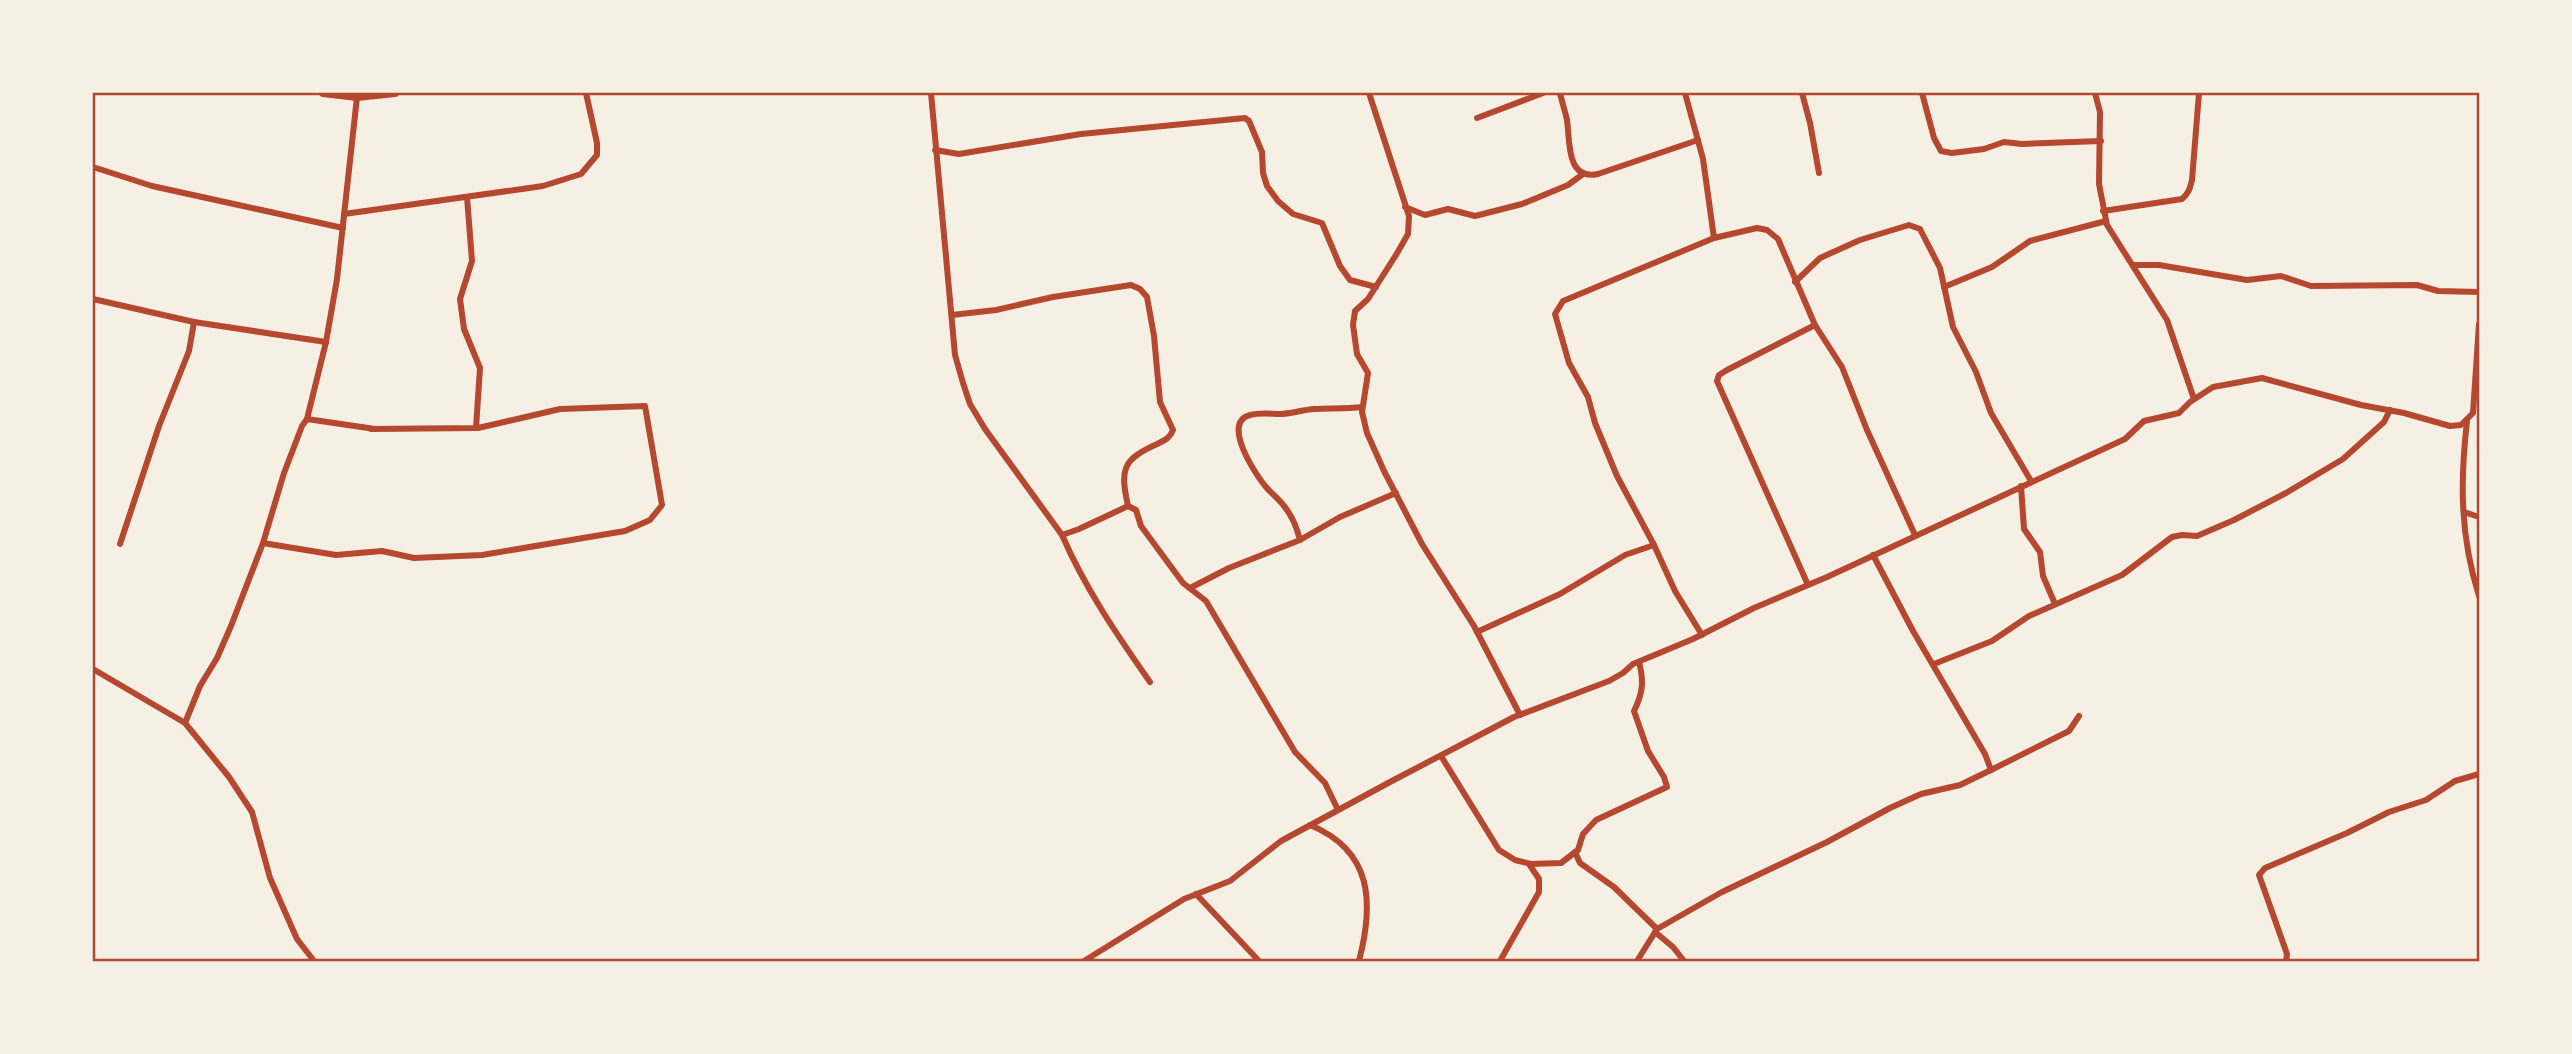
<svg xmlns="http://www.w3.org/2000/svg" width="2572" height="1054" font-family="Raleway,sans-serif">
  <rect width="100%" height="100%" fill="#f6efe4"/>
  <g fill="none" stroke-linecap="round" stroke-linejoin="round">
    <g stroke="#b5482f" stroke-width="6">
      <polyline points="931,93 955,355 963,383 970,404 985,429 1062,535 1079,529 1128,506 1136,510 1141,526 1183,583 1206,601 1295,752 1325,783 1338,810"/>
      <polyline points="1369,93 1409,216 1408,234 1396,255 1368,299 1355,311 1353,325 1357,354 1368,373 1362,412 1367,433 1384,471 1422,544 1474,626 1520,715"/>
      <path d="M1560,93C1562,102 1565,111 1567,120C1570,141 1566,181 1598,174L1698,140"/>
      <polyline points="1685,93 1703,159 1714,238"/>
      <polyline points="1802,93 1810,123 1819,173"/>
      <polyline points="1922,93 1934,138 1941,151 1952,153 1984,149 2004,142 2022,144 2101,141"/>
      <polyline points="2095,93 2100,112 2099,184 2107,225 2167,320 2194,399"/>
      <polyline points="1477,118 1543,93"/>
      <polyline points="935,150 959,154 1081,134 1245,118 1249,121 1262,152 1263,173 1267,186 1278,201 1293,214 1322,223 1340,266 1350,280 1376,287"/>
      <polyline points="93,167 152,186 343,228"/>
      <polyline points="467,197 472,261 460,299 464,329 480,368 476,428"/>
      <polyline points="1405,207 1425,215 1448,209 1475,216 1522,204 1568,185 1583,174"/>
      <path d="M2103,211L2182,199C2189,193 2190,188 2192,180L2199,93"/>
      <polyline points="344,214 543,186 581,174 597,155 597,143 586,93"/>
      <polyline points="2134,265 2159,265 2247,280 2281,276 2311,286 2417,285 2438,291 2479,292"/>
      <polyline points="1795,282 1820,258 1860,240 1909,225 1920,229 1940,268 1953,327 1976,372 1991,413 2031,481"/>
      <polyline points="1944,287 1992,267 2030,241 2106,221"/>
      <polyline points="93,299 194,322 326,342"/>
      <path d="M952,315L996,310L1053,297L1131,285L1140,289L1147,297L1154,336L1160,402L1173,430C1170,438 1165,440 1157,444C1122,460 1120,469 1128,506"/>
      <polyline points="307,419 375,429"/>
      <path d="M2467,421C2460,482 2460,536 2479,596"/>
      <polyline points="2021,486 2024,529 2040,552 2043,576 2055,604"/>
      <polyline points="2464,512 2479,517"/>
      <path d="M1062,535C1085,588 1117,635 1150,682"/>
      <path d="M1300,540C1297,528 1293,517 1284,506C1279,499 1272,494 1266,487C1255,474 1221,422 1250,415C1261,412 1271,414 1282,414C1293,413 1303,410 1314,409C1330,408 1346,409 1362,407"/>
      <polyline points="263,543 336,555 382,551 414,558 482,555 625,531 650,520 662,505 645,406 560,409 478,428 371,429"/>
      <polyline points="120,544 159,426 189,351 194,322"/>
      <polyline points="1808,585 1717,381 1719,375 1727,370 1815,325 1842,367 1867,430 1915,535"/>
      <polyline points="1190,588 1229,568 1300,540 1340,517 1396,493"/>
      <polyline points="1477,632 1560,594 1625,555 1654,545"/>
      <polyline points="1702,635 1675,591 1654,545 1617,476 1595,423 1588,397 1569,363 1555,314 1563,301 1714,238 1757,228 1767,230 1778,239 1815,325"/>
      <polyline points="1934,664 1992,641 2029,616 2122,575 2172,537 2182,535 2197,536 2234,520 2286,493 2343,459 2384,422 2390,410"/>
      <polyline points="93,669 185,723 229,777 252,812 270,878 297,939 314,961"/>
      <polyline points="185,723 200,686 217,658 231,626 263,543 284,473 302,426 307,419 326,342 337,279 357,97"/>
      <path d="M1441,756L1499,850L1515,860L1531,864L1561,863L1578,850L1583,834L1596,820L1667,787L1664,777L1648,751L1634,711C1643,693 1644,681 1639,662"/>
      <polyline points="1991,770 2069,731 2079,716"/>
      <path d="M1310,825C1373,851 1374,903 1359,961"/>
      <polyline points="1575,852 1580,863 1614,887 1657,929"/>
      <polyline points="1196,894 1259,961"/>
      <polyline points="1655,932 1673,947 1684,961"/>
      <polyline points="1084,961 1184,899 1230,881 1281,841 1390,782 1514,717 1609,681 1623,673 1633,664 1693,639 1754,608 1827,577 2125,439 2144,421 2179,413 2190,402 2213,387 2262,378 2361,405 2404,413 2450,426 2461,425 2473,413 2479,324"/>
      <polyline points="1500,961 1539,892 1539,879 1529,864"/>
      <polyline points="1637,961 1657,929 1722,892 1827,842 1890,808 1921,794 1960,785 1991,770 1985,754 1913,631 1873,555"/>
      <polyline points="2286,961 2287,954 2259,875 2265,868 2347,833 2389,812 2426,800 2455,781 2479,774"/>
    </g>
    <polyline stroke="#b5482f" stroke-width="8" points="323,93 357,97 395,93"/>
  </g>
  <rect width="2572" height="1054" fill="none" stroke="#f6efe4" stroke-width="189"/>
  <rect x="94" y="94" width="2384" height="866" fill="none" stroke="#b5482f" stroke-width="2.5"/>
</svg>
